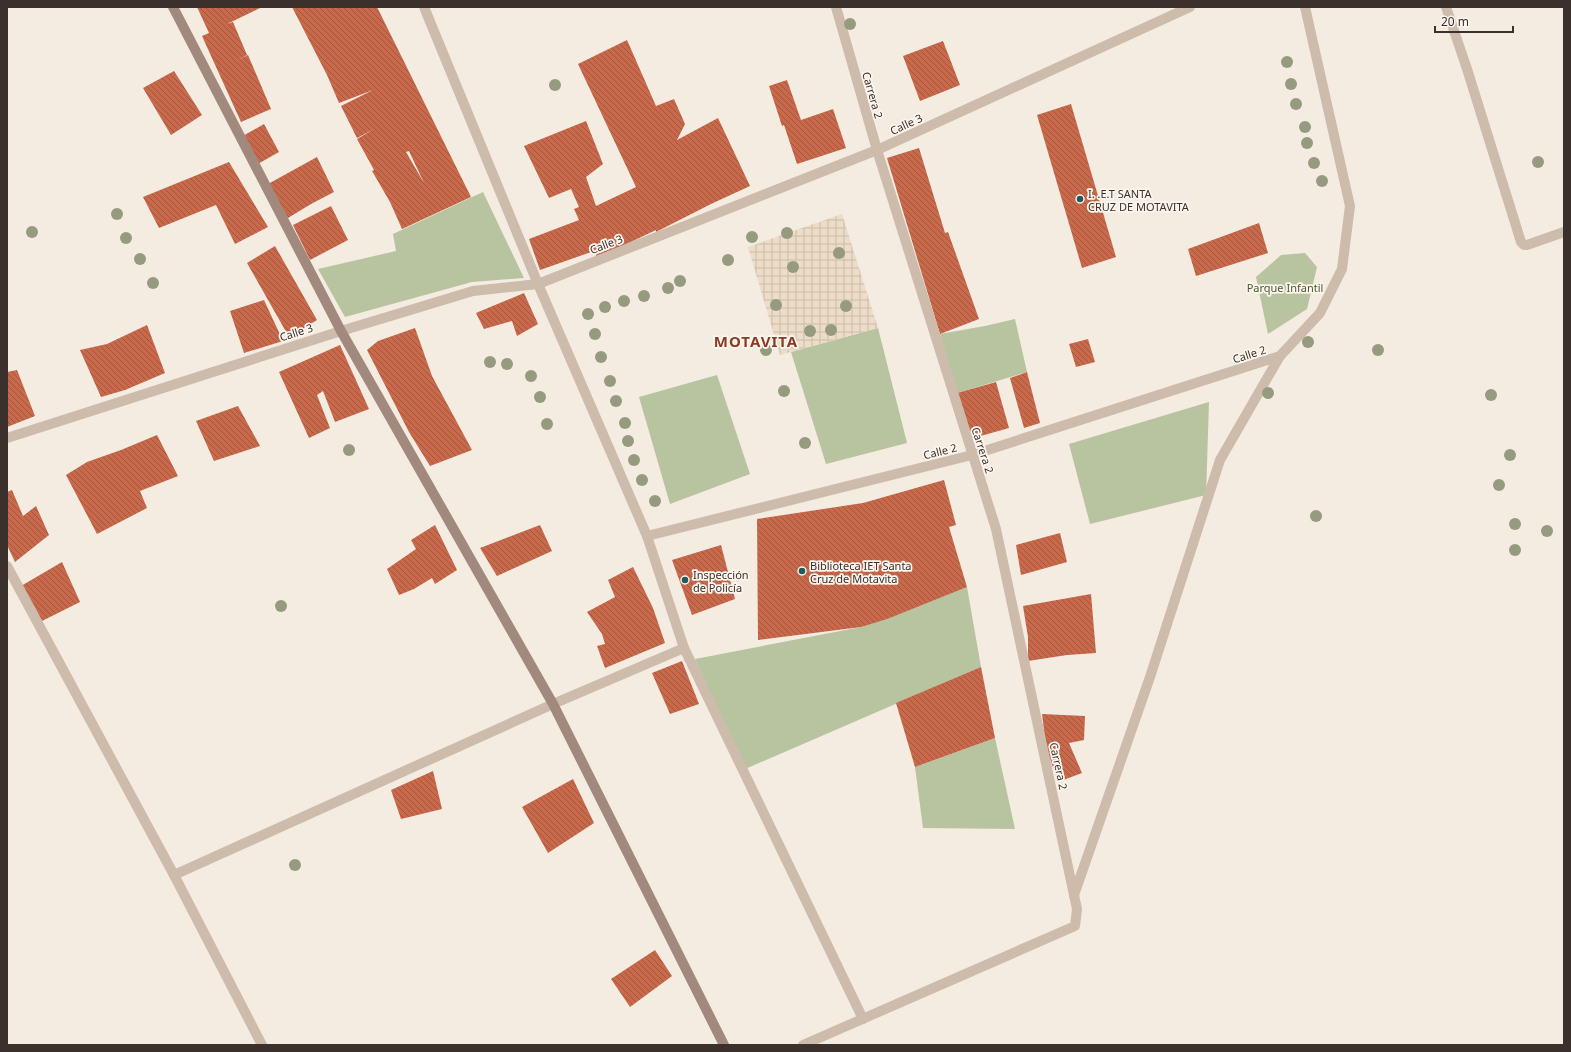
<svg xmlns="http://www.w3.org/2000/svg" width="1571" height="1052" font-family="'Noto Sans',sans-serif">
  <defs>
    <pattern id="plaza-grid" width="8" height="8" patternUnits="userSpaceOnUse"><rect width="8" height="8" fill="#ecdcc8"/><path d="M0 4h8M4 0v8" fill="none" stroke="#cbbdac"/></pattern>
    <pattern id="building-back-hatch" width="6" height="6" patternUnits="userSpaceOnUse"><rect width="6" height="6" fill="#c8694b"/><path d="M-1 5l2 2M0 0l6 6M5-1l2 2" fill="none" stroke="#a4573f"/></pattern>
  </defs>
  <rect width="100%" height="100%" fill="#f4ebe1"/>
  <g fill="#b8c4a0">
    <polygon points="483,192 524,278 472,282 345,317 318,269 396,251 393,234"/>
    <polygon points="1305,253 1317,267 1307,309 1268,334 1256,277 1281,255"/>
    <polygon points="1015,319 1027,372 957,393 940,334 985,326"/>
    <polygon points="878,328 907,443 826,464 791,352"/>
    <polygon points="717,375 750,474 670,504 639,397"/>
    <polygon points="1209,402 1206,495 1090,524 1069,444"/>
    <polygon points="967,587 981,667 745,769 695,659 861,627"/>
    <polygon points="995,738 1015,829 923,828 915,767"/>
  </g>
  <polygon fill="url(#plaza-grid)" points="842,214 878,328 780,355 748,247"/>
  <g fill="url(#building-back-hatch)" fill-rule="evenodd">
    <polygon points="197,7 262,7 227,24 233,22 247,55 238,60 248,55 271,109 241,122 202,36 209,33"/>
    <path d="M292,7H377L471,197L402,229L390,202L372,171L374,170L357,139L374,129L357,138L341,106L373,90L339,103L327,75ZM409,151L424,183L406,152Z"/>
    <polygon points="627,40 656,106 674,99 685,124 677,140 718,118 750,186 711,204 656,232 656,230 597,258 594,251 540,270 529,239 579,220 574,209 579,207 571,189 549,198 524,146 586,121 603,164 586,177 596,206 636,187 578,64"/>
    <polygon points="943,41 960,85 920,101 903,56"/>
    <polygon points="174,71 202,115 171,135 143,88"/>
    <polygon points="787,80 801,120 833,109 846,148 797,164 784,125 782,126 769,86"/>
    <polygon points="1071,104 1116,257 1082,268 1037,115"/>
    <polygon points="264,124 279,152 256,165 241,137"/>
    <polygon points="919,148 945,233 948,232 979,319 940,334 887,158"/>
    <polygon points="317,157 334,192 311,204 288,218 268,184"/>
    <polygon points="229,162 268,227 235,244 216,205 159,228 143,197"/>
    <polygon points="331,206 348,240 310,260 293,225"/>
    <polygon points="1259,223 1268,253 1196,276 1188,249"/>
    <polygon points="275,246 317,320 289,337 247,263"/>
    <polygon points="524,293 538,324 517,336 512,321 484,329 476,313"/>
    <polygon points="264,300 283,341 244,353 230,311"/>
    <polygon points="147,325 165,373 125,390 101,397 80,350 107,344"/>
    <polygon points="415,328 432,376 472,450 430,466 409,432 367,350 378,341"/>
    <polygon points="1088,339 1095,362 1076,367 1069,344"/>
    <polygon points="340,345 369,409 335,422 323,391 317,395 330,428 309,438 279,372"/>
    <polygon points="17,370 35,416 7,427 7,372"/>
    <polygon points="1027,372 1040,423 1024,428 1010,378"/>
    <polygon points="996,382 1009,428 970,439 957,393"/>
    <polygon points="238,406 260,446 214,461 196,421"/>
    <polygon points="157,435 178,476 140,491 147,508 97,534 66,475 87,462 121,450"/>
    <polygon points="944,480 956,525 949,527 967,587 887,619 861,627 758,640 757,519 863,503"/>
    <polygon points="12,490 23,516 36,506 49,535 15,562 7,545 7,492"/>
    <polygon points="435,525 457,570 435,584 432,578 414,589 399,595 387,569 416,549 411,540"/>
    <polygon points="540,525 552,551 497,576 480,548"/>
    <polygon points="1060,533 1067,562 1021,575 1016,545"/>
    <polygon points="721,545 735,599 692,615 672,560"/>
    <polygon points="62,562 80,602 40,622 21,586"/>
    <polygon points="633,567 653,608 665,643 605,668 597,646 605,644 602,634 587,612 615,597 608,580"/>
    <polygon points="1091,594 1096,653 1067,655 1028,661 1028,637 1023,606"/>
    <polygon points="682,661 699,704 670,714 652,673"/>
    <polygon points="981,667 995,738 915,767 896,703"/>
    <polygon points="1042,714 1085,716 1084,740 1069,743 1082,773 1058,782 1046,747"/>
    <polygon points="433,771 442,809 401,819 391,790"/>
    <polygon points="573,779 594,823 548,853 522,807"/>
    <polygon points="655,950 672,976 630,1007 611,979"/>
  </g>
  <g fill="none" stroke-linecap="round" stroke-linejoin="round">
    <g stroke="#cdbbac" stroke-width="10">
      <polyline points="424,7 538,284 647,536 684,648 863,1019"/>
      <polyline points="1446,7 1467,69 1521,242 1524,245 1527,245 1564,232"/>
      <polyline points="7,438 341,331 473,291 538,284 877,150 1190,7"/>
      <polyline points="647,536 972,455 1280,356"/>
      <polyline points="7,566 174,875 262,1045"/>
      <polyline points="174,875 553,704 684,648"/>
      <polyline points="1074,895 1150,677 1220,460 1280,356 1320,313 1342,269 1350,206 1305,7"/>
      <polyline points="803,1045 1075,926 1077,909 996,529 877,150 836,7"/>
    </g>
    <polyline stroke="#a18a7d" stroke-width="10" points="173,7 341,331 553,704 724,1045"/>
  </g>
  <g fill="#969b7f">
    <circle cx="850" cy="24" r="6"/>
    <circle cx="1287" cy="62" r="6"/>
    <circle cx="1291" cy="84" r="6"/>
    <circle cx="555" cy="85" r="6"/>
    <circle cx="1296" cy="104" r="6"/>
    <circle cx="1305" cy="127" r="6"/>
    <circle cx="1307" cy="143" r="6"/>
    <circle cx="1538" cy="162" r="6"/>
    <circle cx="1314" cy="163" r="6"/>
    <circle cx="1322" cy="181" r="6"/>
    <circle cx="117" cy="214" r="6"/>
    <circle cx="32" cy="232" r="6"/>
    <circle cx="787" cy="233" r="6"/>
    <circle cx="752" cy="237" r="6"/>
    <circle cx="126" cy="238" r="6"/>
    <circle cx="839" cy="253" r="6"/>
    <circle cx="140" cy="259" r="6"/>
    <circle cx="728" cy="260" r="6"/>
    <circle cx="793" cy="267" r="6"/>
    <circle cx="680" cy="281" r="6"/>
    <circle cx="153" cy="283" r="6"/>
    <circle cx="668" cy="288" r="6"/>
    <circle cx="644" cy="296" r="6"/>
    <circle cx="624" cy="301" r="6"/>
    <circle cx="776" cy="305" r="6"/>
    <circle cx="846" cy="306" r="6"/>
    <circle cx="605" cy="307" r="6"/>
    <circle cx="588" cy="314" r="6"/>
    <circle cx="831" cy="330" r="6"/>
    <circle cx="810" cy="331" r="6"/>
    <circle cx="595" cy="334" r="6"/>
    <circle cx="1308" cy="342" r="6"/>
    <circle cx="766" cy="350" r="6"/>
    <circle cx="1378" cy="350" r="6"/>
    <circle cx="601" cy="357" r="6"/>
    <circle cx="490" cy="362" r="6"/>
    <circle cx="507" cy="364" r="6"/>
    <circle cx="531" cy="376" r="6"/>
    <circle cx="610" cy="381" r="6"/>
    <circle cx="784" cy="391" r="6"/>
    <circle cx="1268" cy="393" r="6"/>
    <circle cx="1491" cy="395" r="6"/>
    <circle cx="540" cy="397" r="6"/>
    <circle cx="616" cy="401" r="6"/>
    <circle cx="625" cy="423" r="6"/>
    <circle cx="547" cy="424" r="6"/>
    <circle cx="628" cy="441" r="6"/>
    <circle cx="805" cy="443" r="6"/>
    <circle cx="349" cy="450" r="6"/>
    <circle cx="1510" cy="455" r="6"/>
    <circle cx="634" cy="460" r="6"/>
    <circle cx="642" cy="480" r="6"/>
    <circle cx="1499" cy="485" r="6"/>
    <circle cx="655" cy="501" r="6"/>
    <circle cx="1316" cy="516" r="6"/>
    <circle cx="1515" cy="524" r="6"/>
    <circle cx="1547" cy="531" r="6"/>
    <circle cx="1515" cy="550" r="6"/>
    <circle cx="281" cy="606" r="6"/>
    <circle cx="295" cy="865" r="6"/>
  </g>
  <g fill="#1f5a5e" stroke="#fbf5ee" stroke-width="1.5">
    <circle cx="1080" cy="199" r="4"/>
    <circle cx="802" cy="571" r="4"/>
    <circle cx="685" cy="580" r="4"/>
  </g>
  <g text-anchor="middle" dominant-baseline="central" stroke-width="3.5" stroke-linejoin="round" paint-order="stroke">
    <g font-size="11" fill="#3b302b" stroke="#fbf5ee">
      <text transform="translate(873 95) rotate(74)">Carrera 2</text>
      <text transform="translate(906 124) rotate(-25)">Calle 3</text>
      <text transform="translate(606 244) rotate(-21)">Calle 3</text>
      <text transform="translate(296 332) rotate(-18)">Calle 3</text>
      <text transform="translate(1249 354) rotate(-18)">Calle 2</text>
      <text transform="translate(983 450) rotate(72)">Carrera 2</text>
      <text transform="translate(940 451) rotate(-14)">Calle 2</text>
      <text transform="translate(1059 766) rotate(78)">Carrera 2</text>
    </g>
    <g font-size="11" fill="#3b302b" stroke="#fbf5ee" text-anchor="start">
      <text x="1088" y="193">I. .E.T SANTA<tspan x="1088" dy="13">CRUZ DE MOTAVITA</tspan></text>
      <text x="810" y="565">Biblioteca IET Santa<tspan x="810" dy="13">Cruz de Motavita</tspan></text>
      <text x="693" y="574">Inspección<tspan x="693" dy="13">de Policía</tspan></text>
    </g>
    <g font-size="11" fill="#4a5a2e" stroke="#fbf5ee">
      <text x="1285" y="287">Parque Infantil</text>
    </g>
    <g font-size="15" font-weight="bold" letter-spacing="1" fill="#8c3b22" stroke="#fbf5ee">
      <text x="756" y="341">MOTAVITA</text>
    </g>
  </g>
  <rect width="1571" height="1052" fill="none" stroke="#3b302b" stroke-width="16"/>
  <path d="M1435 26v6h78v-6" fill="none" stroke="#3b302b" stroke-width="2"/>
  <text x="1441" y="26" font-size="12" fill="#3b302b" stroke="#fbf5ee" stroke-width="3" paint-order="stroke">20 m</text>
</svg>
